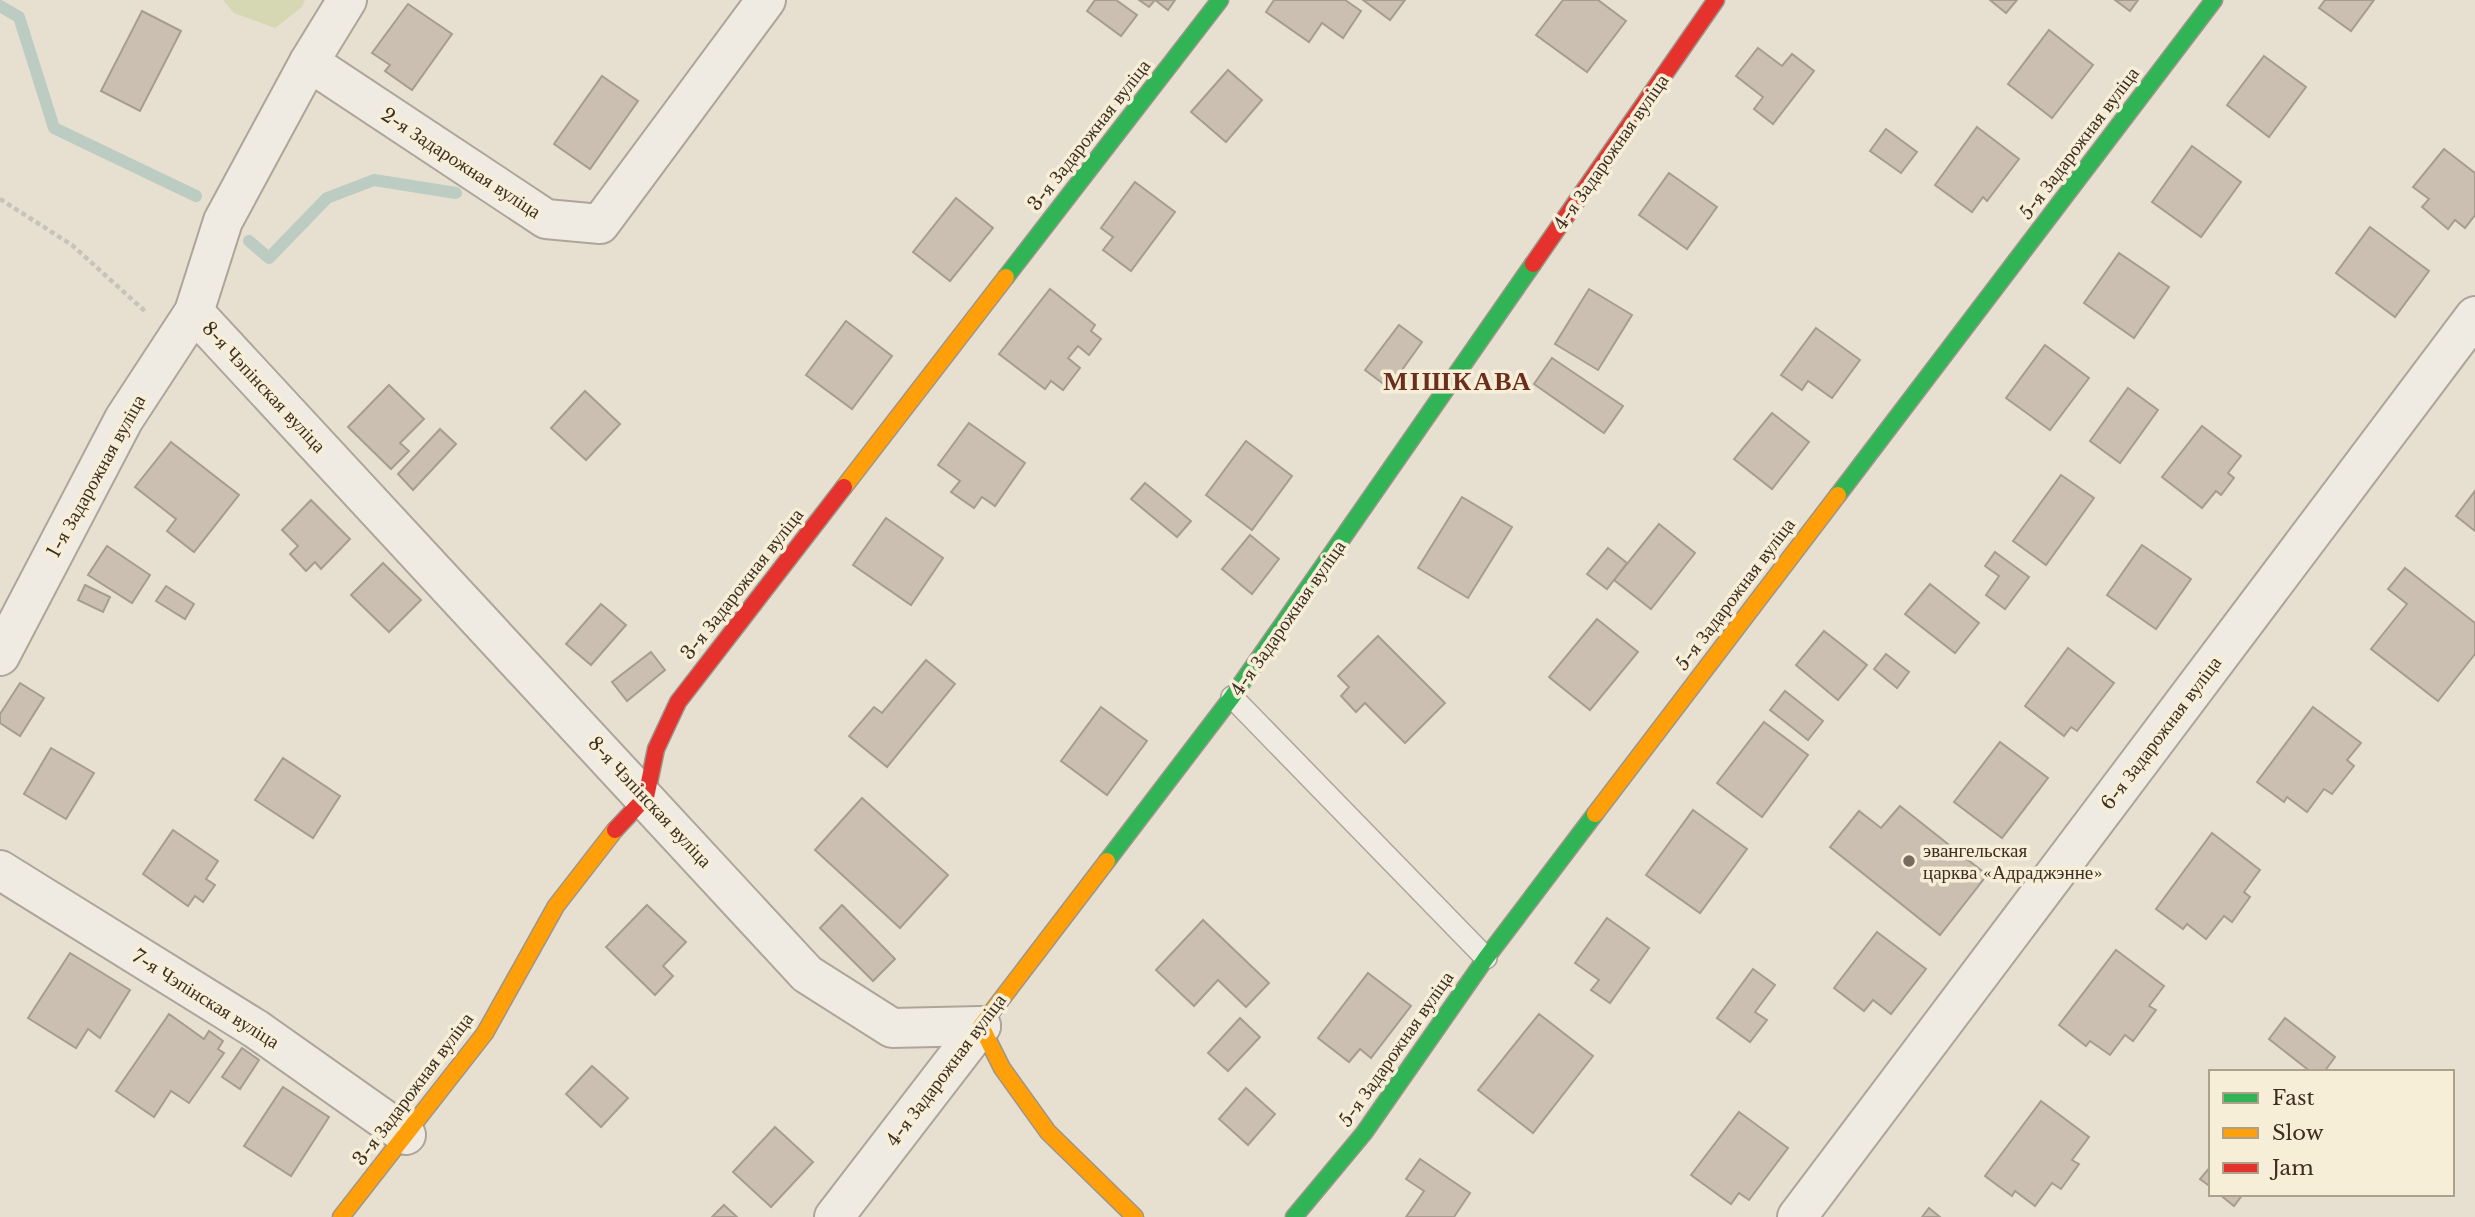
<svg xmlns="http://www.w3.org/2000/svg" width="2475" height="1217" font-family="'Libre Baskerville',serif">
  <rect width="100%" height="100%" fill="#e7e0d1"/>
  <polygon fill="#d6d7b3" points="223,0 305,0 302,7 275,28 234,13"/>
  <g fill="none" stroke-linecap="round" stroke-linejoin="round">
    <g stroke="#bcccc2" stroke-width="12">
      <polyline points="0,6 19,17 54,128 196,196"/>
      <polyline points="249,241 269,258 327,198 374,180 456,193"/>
    </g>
  </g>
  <g fill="#cbbfb2" stroke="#a89c90" stroke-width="2">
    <polygon points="1095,0 1116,0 1137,15 1121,36 1087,11"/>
    <polygon points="1139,0 1175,0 1168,10 1155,0 1149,7"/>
    <polygon points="1274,0 1345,0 1361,11 1343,38 1322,23 1309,42 1266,12"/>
    <polygon points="1363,0 1405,0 1390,20"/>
    <polygon points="1563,0 1598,0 1626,21 1587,72 1536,35"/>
    <polygon points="1990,0 2017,0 2006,13"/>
    <polygon points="2115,0 2138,0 2130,11"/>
    <polygon points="2325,0 2374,0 2351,31 2319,8"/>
    <polygon points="408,4 452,34 412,90 385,71 390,65 372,53"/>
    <polygon points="142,11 181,31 140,111 101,91"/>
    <polygon points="2049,30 2093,65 2052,118 2008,84"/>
    <polygon points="1758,48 1782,66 1792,54 1814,71 1773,124 1754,109 1763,97 1736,76"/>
    <polygon points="2264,56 2306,87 2269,137 2227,105"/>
    <polygon points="1228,70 1262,100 1226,142 1191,112"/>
    <polygon points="602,76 638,101 590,169 554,144"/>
    <polygon points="1977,127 2019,159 1987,201 1983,197 1972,212 1935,185"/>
    <polygon points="1886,129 1917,152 1901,173 1870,151"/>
    <polygon points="2192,146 2241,182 2201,237 2152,202"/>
    <polygon points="2444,149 2475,173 2475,215 2465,228 2455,220 2448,229 2422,207 2429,199 2413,187"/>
    <polygon points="1669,173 1717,207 1687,249 1639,215"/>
    <polygon points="1135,182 1175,212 1131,271 1103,250 1113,237 1101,228"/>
    <polygon points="956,198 993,228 950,281 913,252"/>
    <polygon points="2370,227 2429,271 2395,317 2336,273"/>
    <polygon points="2119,253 2169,287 2134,338 2084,303"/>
    <polygon points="1050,289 1095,325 1091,331 1101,339 1089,355 1078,346 1068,358 1080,368 1063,390 1051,381 1045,389 999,354"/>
    <polygon points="1589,289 1632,315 1598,370 1555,344"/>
    <polygon points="846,321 892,356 852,409 806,375"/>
    <polygon points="1399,325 1422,342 1389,388 1365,370"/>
    <polygon points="1816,328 1860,360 1832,398 1808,381 1802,390 1781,375"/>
    <polygon points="2045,345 2089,378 2050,430 2006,398"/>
    <polygon points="1552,358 1623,406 1604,433 1534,384"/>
    <polygon points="389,385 424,419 400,443 409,451 391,469 348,427"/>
    <polygon points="2128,388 2158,410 2120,463 2090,441"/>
    <polygon points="585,391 620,424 586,460 551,428"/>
    <polygon points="1772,413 1809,442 1772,489 1734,459"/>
    <polygon points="969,423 1025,463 995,506 982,497 974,508 951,492 960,481 938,465"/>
    <polygon points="2202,426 2241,456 2228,473 2234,478 2221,495 2216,491 2202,508 2162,477"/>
    <polygon points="440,429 456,444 413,490 398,474"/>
    <polygon points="1246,441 1292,476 1252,530 1206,495"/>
    <polygon points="171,442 239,495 194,552 167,531 176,519 135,487"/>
    <polygon points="2061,475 2094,498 2046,565 2013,541"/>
    <polygon points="1145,483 1191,521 1177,537 1131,499"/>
    <polygon points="2475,491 2475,531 2456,516"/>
    <polygon points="1462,497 1512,527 1468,598 1418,568"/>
    <polygon points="311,500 350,539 321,569 315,562 306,571 290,554 298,546 282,530"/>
    <polygon points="886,518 943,558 911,605 853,565"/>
    <polygon points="1659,524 1695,553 1651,609 1614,580"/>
    <polygon points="1250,535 1279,559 1252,594 1222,569"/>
    <polygon points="2142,545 2191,579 2156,629 2107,595"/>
    <polygon points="107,546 150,575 132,603 88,575"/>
    <polygon points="1608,548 1627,563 1607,589 1587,574"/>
    <polygon points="1995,552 2029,577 2005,609 1986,595 1999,576 1985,566"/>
    <polygon points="383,563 421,600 389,632 351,595"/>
    <polygon points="2405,568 2475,623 2475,654 2438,701 2371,649 2407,604 2388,589"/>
    <polygon points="1930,584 1979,623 1955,653 1905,614"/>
    <polygon points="85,585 110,597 103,612 78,600"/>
    <polygon points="166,586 194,604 185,619 156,601"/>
    <polygon points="601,604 626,625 591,665 566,644"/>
    <polygon points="1597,619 1638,652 1590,710 1549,677"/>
    <polygon points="1824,631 1867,665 1838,700 1796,665"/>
    <polygon points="1378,636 1445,703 1405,743 1365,703 1356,712 1341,696 1349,687 1338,676"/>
    <polygon points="2068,648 2114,683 2077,731 2071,727 2064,736 2025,706"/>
    <polygon points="651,652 665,670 627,701 612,682"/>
    <polygon points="1886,654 1909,672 1897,688 1874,669"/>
    <polygon points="926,660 955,684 887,767 849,736 874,707 882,713"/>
    <polygon points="20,683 44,698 20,736 0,723 0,714"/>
    <polygon points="1785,691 1823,721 1808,740 1770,710"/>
    <polygon points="1101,707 1147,741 1107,795 1061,761"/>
    <polygon points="2313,707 2361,743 2347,760 2354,766 2332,794 2324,789 2307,812 2287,797 2284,802 2257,782"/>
    <polygon points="1764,722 1808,755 1762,817 1717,783"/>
    <polygon points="2000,742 2048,778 2002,838 1954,802"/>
    <polygon points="51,748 94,773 66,819 24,794"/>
    <polygon points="283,758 340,796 313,838 255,800"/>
    <polygon points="862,798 948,875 900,928 815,850"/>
    <polygon points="1900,806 1987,875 1940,935 1830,847 1859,811 1881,828"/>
    <polygon points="1693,810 1747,849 1700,913 1646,875"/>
    <polygon points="173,830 218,861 206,879 215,885 203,902 195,896 188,906 143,874"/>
    <polygon points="2212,833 2260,870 2244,892 2250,897 2232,922 2224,916 2206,939 2187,924 2183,929 2156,909"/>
    <polygon points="647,905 686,942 663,966 673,976 655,995 606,947"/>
    <polygon points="842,905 895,959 873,981 820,928"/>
    <polygon points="1607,918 1649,948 1610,1003 1591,990 1599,980 1575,963"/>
    <polygon points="1203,920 1269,983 1246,1007 1218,980 1194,1006 1156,970"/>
    <polygon points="1877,932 1926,969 1891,1014 1873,1000 1864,1011 1834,988"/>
    <polygon points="2116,950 2164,986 2149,1006 2156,1010 2133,1041 2125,1035 2110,1055 2090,1041 2086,1046 2059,1025"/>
    <polygon points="70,953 130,990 100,1038 88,1029 76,1048 28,1018"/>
    <polygon points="1753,969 1775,985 1755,1012 1767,1020 1750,1042 1717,1018"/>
    <polygon points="1368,973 1411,1006 1371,1058 1360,1049 1349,1062 1318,1038"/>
    <polygon points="169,1014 204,1039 209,1031 223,1041 218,1049 224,1053 189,1103 171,1091 154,1117 116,1091"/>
    <polygon points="1539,1014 1593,1056 1533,1133 1478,1090"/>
    <polygon points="1240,1018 1260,1037 1228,1071 1208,1053"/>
    <polygon points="2285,1018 2335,1057 2324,1072 2311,1072 2269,1039"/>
    <polygon points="242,1048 259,1060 240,1089 222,1077"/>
    <polygon points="592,1066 628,1098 601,1127 566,1094"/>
    <polygon points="283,1087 329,1117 291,1176 244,1146"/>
    <polygon points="1246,1088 1275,1114 1248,1145 1219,1119"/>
    <polygon points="2041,1101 2089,1137 2072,1160 2079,1164 2061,1189 2052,1183 2035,1206 2015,1191 2012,1196 1985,1176"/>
    <polygon points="1739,1112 1788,1148 1749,1200 1739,1193 1731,1204 1691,1175"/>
    <polygon points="775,1127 813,1162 771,1207 733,1172"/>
    <polygon points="1420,1159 1470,1193 1454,1217 1406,1217 1424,1191 1406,1179"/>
    <polygon points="2211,1166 2211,1187 2200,1179"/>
    <polygon points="2219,1194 2243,1194 2234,1206"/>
    <polygon points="724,1205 737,1217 712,1217"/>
    <polygon points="1929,1208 1940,1217 1922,1217"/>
  </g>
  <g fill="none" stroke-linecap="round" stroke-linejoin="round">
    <g stroke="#ada599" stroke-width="24">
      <polyline id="lane" points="1232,697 1486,958"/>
    </g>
    <g stroke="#ada599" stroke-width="42">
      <g id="street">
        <polyline points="309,62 546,219 600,224 766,0"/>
        <polyline points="194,312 807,974 892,1028 981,1026"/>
        <polyline points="0,656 124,419 194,312 223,221 309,62 347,0"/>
        <polyline points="0,870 256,1029 406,1135"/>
        <polyline points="834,1217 981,1026"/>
        <polyline points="1797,1217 2475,316"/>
      </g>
    </g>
    <g stroke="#9c958a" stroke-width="19">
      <g id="fast">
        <polyline points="1006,277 1220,0"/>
        <polyline points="1838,495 2214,0"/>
        <polyline points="1107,861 1232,697 1533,264"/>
        <polyline points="1294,1217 1364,1133 1486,958 1595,814"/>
      </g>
    </g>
    <g stroke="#9c958a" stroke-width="19">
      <g id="slow">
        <polyline points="844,487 1006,277"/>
        <polyline points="1595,814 1838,495"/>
        <polyline points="1107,861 981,1026 1002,1068 1048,1132 1135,1217"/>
        <polyline points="341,1217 485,1033 556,906 615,830"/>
      </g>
    </g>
    <g stroke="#9c958a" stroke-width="19">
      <g id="jam">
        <polyline points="1533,264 1716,0"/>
        <polyline points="615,830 646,797 656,749 678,702 844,487"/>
      </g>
    </g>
    <polyline stroke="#c8c2b9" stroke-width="4.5" stroke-dasharray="5 3.5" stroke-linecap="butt" points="0,199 72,245 147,313"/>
    <use href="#lane" stroke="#efebe3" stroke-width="21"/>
    <use href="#street" stroke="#efebe3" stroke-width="38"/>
    <use href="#fast" stroke="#30b455" stroke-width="16"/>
    <use href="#slow" stroke="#ff9f0a" stroke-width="16"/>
    <use href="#jam" stroke="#e5322d" stroke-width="16"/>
  </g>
  <circle fill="#786c5e" stroke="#f7eed8" stroke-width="2.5" cx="1909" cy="861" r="7"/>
  <g text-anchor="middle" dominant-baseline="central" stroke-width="7" stroke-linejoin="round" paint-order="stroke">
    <g font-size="19" fill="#3d2e20" stroke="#f7eed8">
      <text transform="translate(1089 135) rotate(-52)">3-я Задарожная вуліца</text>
      <text transform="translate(2079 143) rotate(-53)">5-я Задарожная вуліца</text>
      <text transform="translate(1611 152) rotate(-55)">4-я Задарожная вуліца</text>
      <text transform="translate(461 163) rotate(33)">2-я Задарожная вуліца</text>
      <text transform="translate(264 387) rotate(47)">8-я Чэпінская вуліца</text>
      <text transform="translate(96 476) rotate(-61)">1-я Задарожная вуліца</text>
      <text transform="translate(742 584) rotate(-52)">3-я Задарожная вуліца</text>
      <text transform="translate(1735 594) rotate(-53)">5-я Задарожная вуліца</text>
      <text transform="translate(1288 618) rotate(-55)">4-я Задарожная вуліца</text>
      <text transform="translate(2161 733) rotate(-53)">6-я Задарожная вуліца</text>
      <text transform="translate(650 802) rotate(47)">8-я Чэпінская вуліца</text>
      <text transform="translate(206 999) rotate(32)">7-я Чэпінская вуліца</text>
      <text transform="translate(1396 1049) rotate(-55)">5-я Задарожная вуліца</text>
      <text transform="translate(946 1070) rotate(-53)">4-я Задарожная вуліца</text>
      <text transform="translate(413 1089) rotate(-53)">3-я Задарожная вуліца</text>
    </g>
    <g font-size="19" fill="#3d2e20" stroke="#f7eed8" text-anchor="start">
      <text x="1923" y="850">эвангельская<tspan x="1923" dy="22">царква «Адраджэнне»</tspan></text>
    </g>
    <g font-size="26" font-weight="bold" letter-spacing="2" fill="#6b2e1e" stroke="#f7eed8">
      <text x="1458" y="381">МІШКАВА</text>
    </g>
  </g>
  <rect x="2209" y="1070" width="245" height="126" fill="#f7eed8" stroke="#ada18e" stroke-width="2"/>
  <rect x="2223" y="1093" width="35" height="10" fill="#30b455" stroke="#ada18e" stroke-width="2"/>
  <text x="2272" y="1105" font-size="21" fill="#3d2e20">Fast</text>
  <rect x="2223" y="1128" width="35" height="10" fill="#ff9f0a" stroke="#ada18e" stroke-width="2"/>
  <text x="2272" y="1140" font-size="21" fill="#3d2e20">Slow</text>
  <rect x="2223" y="1163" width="35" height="10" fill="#e5322d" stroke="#ada18e" stroke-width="2"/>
  <text x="2272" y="1175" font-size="21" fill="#3d2e20">Jam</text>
</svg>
